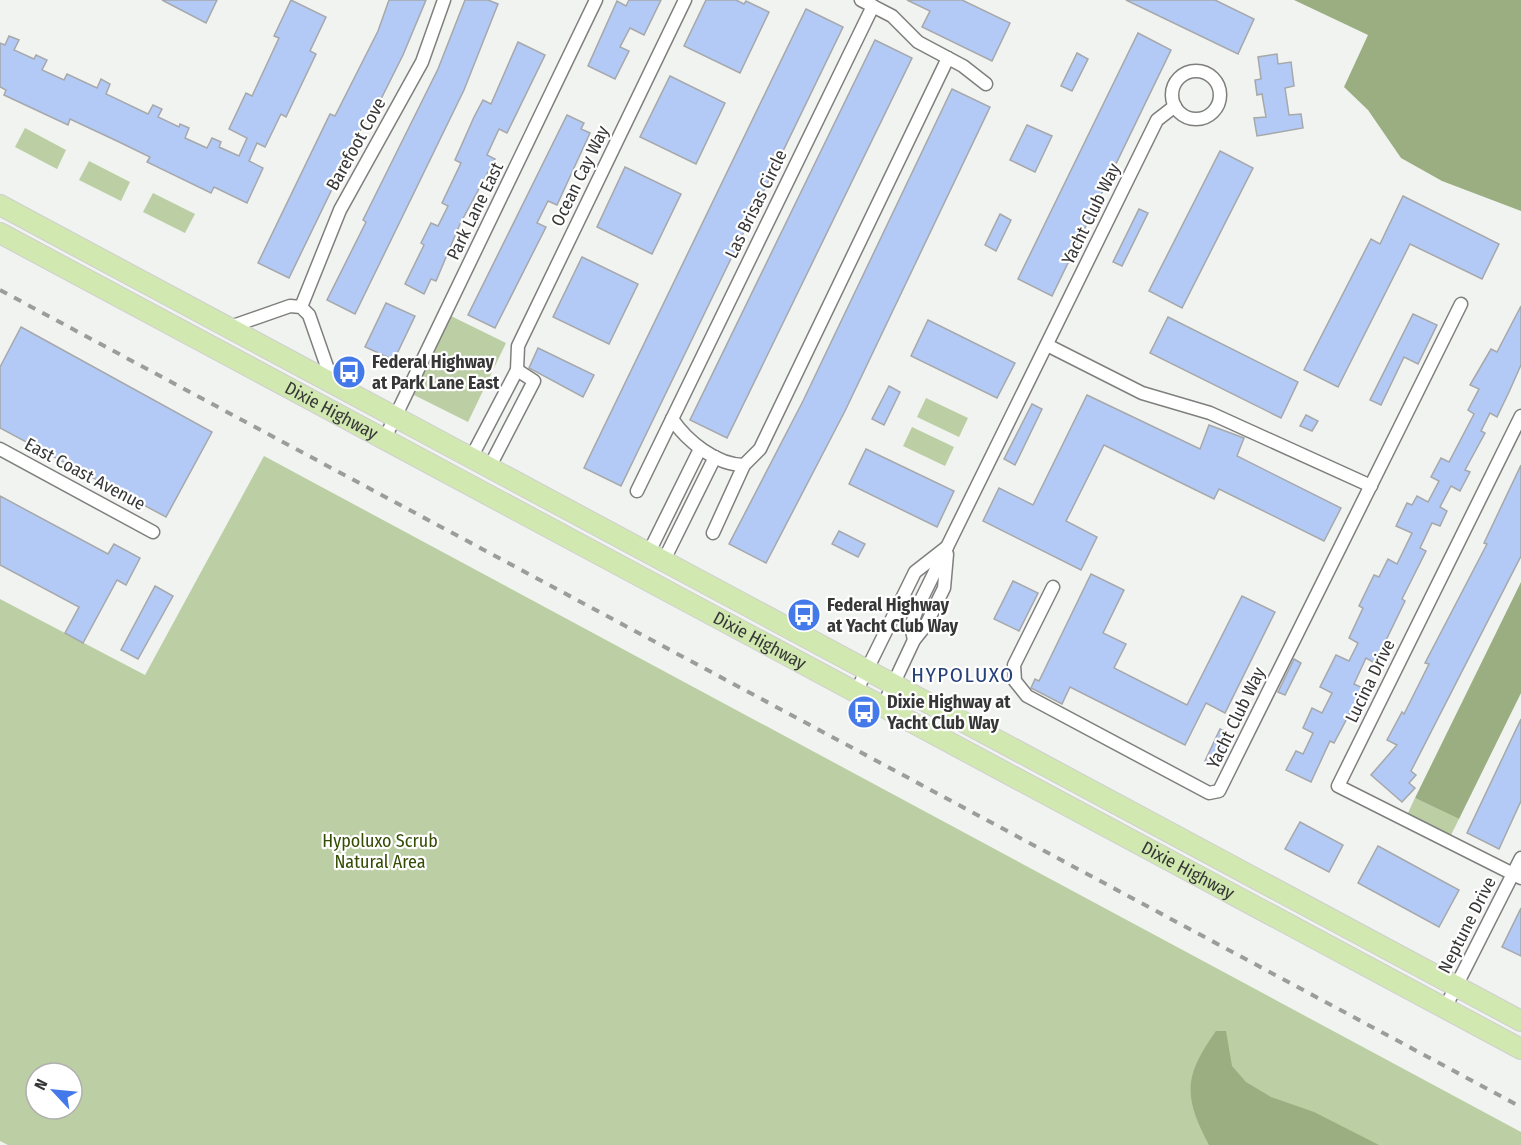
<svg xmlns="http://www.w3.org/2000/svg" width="1521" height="1145" font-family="'Fira Sans Condensed',sans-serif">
  <rect width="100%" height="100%" fill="#f1f3f0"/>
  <g fill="#bbcea4" fill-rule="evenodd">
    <polygon points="25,128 66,150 57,169 15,147"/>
    <polygon points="89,161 130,182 121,201 79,180"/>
    <polygon points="153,193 195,214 185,233 143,212"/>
    <polygon points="451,316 506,343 468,422 414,395"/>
    <polygon points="926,398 968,418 959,437 917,417"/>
    <polygon points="912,427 954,447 945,466 903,446"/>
    <path d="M264,456L1521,1132V1145H8L0,1141V599L145,675ZM36,1073H72V1109H36Z"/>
    <polygon points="1415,798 1459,819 1450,837 1407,815"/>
  </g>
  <g fill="#9aae81">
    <polygon points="1294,0 1521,0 1521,211 1442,181 1401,158 1368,110 1344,87 1368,35"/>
    <polygon points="1521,582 1521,693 1459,819 1415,798"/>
    <path d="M1216,1031H1226L1232,1066L1246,1082L1271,1097L1314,1112L1379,1145H1209C1183,1096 1184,1076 1216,1031Z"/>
  </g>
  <g fill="#b3caf6" stroke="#a6a8aa" stroke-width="1.5">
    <polygon points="162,0 217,0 206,23"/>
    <polygon points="291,0 326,17 310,51 316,54 286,117 281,114 265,147 257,143 249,161 263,168 247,203 214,187 211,193 147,162 150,157 117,141 70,119 68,125 4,95 6,90 0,87 0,43 5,45 9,36 19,40 14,50 34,59 36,55 47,60 42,70 64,80 67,74 97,88 101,79 110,84 106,94 148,114 153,105 162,109 158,117 179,127 180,124 189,128 185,138 207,148 212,138 221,142 219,147 239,156 247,138 229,129 246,93 252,96 279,38 274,36"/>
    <polygon points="389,0 426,0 403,55 369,123 365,121 289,278 258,263 330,114 335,116 378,31"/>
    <polygon points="465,0 488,0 498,4 464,90 355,314 327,300 366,222 363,220 438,69"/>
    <polygon points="629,0 661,0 644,35 630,28 620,47 629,51 615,79 588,66 617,1 626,6"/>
    <polygon points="706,0 736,0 744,4 746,1 769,12 740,73 684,46"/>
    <polygon points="907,0 962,0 1010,23 992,61 922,27 930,11"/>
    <polygon points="1126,0 1215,0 1254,19 1238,54"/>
    <polygon points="806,9 843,27 621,486 584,468"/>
    <polygon points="1138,33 1171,50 1052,296 1018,279"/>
    <polygon points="875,40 912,58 727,438 690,420"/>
    <polygon points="518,42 545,55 507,133 499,129 487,155 495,159 460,224 436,281 431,279 424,294 405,284 424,245 421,243 431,223 438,226 448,206 442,203 461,163 455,160 474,117 483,100 491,104"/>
    <polygon points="1077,53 1088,59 1072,91 1061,86"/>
    <polygon points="1277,54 1278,64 1291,62 1294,86 1285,88 1289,115 1301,114 1303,128 1257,136 1254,118 1266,117 1262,94 1257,95 1255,80 1261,79 1258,57"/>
    <polygon points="670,76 725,103 696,164 640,137"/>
    <polygon points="952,89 990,107 845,411 766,563 729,544 803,401"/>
    <polygon points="567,115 584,123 581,129 590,133 557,205 548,201 537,223 546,227 495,328 468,315"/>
    <polygon points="1027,125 1052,136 1035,172 1010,160"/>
    <polygon points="1220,151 1253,168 1182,308 1149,291"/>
    <polygon points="625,167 681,194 652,254 597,227"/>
    <polygon points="1403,196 1499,244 1482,279 1410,244 1338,387 1304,370 1371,239 1380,244"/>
    <polygon points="1139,209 1148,213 1122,266 1113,262"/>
    <polygon points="1000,214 1011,220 996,251 985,245"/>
    <polygon points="582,257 638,284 609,344 553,317"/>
    <polygon points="386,303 415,316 394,360 365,347"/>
    <polygon points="1521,306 1521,365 1509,392 1497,417 1490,413 1481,431 1485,433 1465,470 1470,472 1460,491 1451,486 1440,507 1447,511 1440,526 1432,523 1420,548 1426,551 1402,599 1405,601 1375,663 1366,658 1354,684 1363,688 1334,743 1330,741 1311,782 1286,770 1296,751 1303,754 1313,733 1303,728 1312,708 1322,713 1332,693 1320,687 1336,655 1349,661 1358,643 1349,638 1363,608 1359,606 1374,575 1379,577 1388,559 1397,564 1412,533 1396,526 1407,503 1412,505 1417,496 1428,502 1439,481 1431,477 1441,458 1449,462 1474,414 1468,410 1479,389 1470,385 1491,349 1497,352"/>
    <polygon points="1413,314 1437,325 1418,364 1404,357 1381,405 1370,400"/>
    <polygon points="1168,317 1298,382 1281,418 1150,353"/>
    <polygon points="928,320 1015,363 997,398 911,356"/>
    <polygon points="21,327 212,432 166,517 0,428 0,367"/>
    <polygon points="538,348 594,375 583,397 529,368"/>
    <polygon points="889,386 900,392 884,425 872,419"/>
    <polygon points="1087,395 1200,449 1209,425 1244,438 1237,456 1341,508 1324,541 1219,489 1214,499 1104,445 1066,521 1097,537 1081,570 983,521 999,488 1033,505"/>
    <polygon points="1032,404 1042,409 1015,465 1004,459"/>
    <polygon points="1306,415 1318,421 1312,431 1300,426"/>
    <polygon points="866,449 954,491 937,527 849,484"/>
    <polygon points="1521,465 1521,556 1411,771 1416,775 1409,783 1415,788 1402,802 1371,775 1397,745 1387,740 1402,712 1404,714 1429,664 1425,663 1487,544 1484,543"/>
    <polygon points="0,496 108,554 114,544 140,558 126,585 117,580 83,643 65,633 79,607 0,565"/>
    <polygon points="839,531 865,544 858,557 832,544"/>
    <polygon points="1091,574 1124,590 1103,633 1126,644 1114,668 1187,705 1242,596 1275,612 1225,713 1206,703 1185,745 1070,687 1062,704 1031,688 1035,679 1039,681"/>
    <polygon points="1013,581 1038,593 1019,631 994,619"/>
    <polygon points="155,586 173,596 138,659 121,650"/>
    <polygon points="1294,659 1301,663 1285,695 1278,692"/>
    <polygon points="1521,719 1521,801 1499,849 1467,833"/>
    <polygon points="1220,729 1233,735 1217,767 1205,761"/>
    <polygon points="1300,822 1343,845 1329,872 1285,849"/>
    <polygon points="1378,846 1459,890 1439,927 1358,883"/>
    <polygon points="1521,908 1521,956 1502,947"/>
  </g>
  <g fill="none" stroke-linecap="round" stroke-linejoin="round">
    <g stroke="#7f807d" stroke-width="15">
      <g id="minor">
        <polyline points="861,0 892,16 918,42 963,66 986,84"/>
        <circle cx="1196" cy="95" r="24"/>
        <polyline points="301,307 340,210 422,62 444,0"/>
        <polyline points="230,327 290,306 301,307 309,315 332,381"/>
        <polyline points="1047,345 1142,393 1210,413 1371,486"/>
        <polyline points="1521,416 1338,786 1521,878"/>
        <path d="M672,419C687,441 716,465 744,465"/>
        <polyline points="385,438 596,0"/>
        <polyline points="0,449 153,532"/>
        <polyline points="472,456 517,370 518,346 685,0"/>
        <polyline points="490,466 534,381 517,370"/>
        <polyline points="637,491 873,6"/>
        <polyline points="713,533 744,465 760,449 948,58"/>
        <polyline points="649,552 700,449"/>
        <polyline points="664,560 715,457"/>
        <polyline points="1053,587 1014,665 1015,681 1027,696 1209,793 1219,791 1461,304"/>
        <polyline points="914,640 911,626 919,604 1157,120 1175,106"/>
        <polyline points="856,692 915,572 947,547"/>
        <polyline points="883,706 914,640 926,625 944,588 947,554"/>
        <polyline points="1445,1008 1521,858"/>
      </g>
    </g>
    <g stroke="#cfcfcf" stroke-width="22">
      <g id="primary">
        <polyline points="0,205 1521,1021"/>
        <path id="s1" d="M0,233L1521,1049"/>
      </g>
    </g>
    <use href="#minor" stroke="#fff" stroke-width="12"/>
    <use href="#primary" stroke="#d1e8b1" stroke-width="20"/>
    <polyline stroke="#9c9d9b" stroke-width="4" stroke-dasharray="8 8" stroke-linecap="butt" points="0,290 1521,1107"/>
  </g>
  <defs>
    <g id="bus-disc" transform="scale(1.725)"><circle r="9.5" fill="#4479ea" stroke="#fff"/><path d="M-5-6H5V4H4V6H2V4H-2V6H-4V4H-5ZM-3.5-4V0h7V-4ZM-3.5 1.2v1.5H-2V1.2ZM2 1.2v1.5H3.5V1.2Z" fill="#fff"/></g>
  </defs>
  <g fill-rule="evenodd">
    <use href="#bus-disc" x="349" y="372"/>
    <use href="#bus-disc" x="804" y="615"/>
    <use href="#bus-disc" x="864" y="712"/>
  </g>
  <g text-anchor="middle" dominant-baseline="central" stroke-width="4.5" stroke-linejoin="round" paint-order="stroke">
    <g font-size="18" fill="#363736" stroke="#fff">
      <text transform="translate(356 144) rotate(-61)">Barefoot Cove</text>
      <text transform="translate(580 176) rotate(-64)">Ocean Cay Way</text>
      <text transform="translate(756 204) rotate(-64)">Las Brisas Circle</text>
      <text transform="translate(475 211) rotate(-64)">Park Lane East</text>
      <text transform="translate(1091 214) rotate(-64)">Yacht Club Way</text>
      <text stroke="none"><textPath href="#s1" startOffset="376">Dixie Highway</textPath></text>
      <text transform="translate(85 474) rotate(28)">East Coast Avenue</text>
      <text stroke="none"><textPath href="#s1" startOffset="862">Dixie Highway</textPath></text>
      <text transform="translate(1370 681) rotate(-64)">Lucina Drive</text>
      <text transform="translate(1236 718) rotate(-64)">Yacht Club Way</text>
      <text stroke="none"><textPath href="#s1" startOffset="1348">Dixie Highway</textPath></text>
      <text transform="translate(1467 925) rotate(-63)">Neptune Drive</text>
    </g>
    <g font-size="18" font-weight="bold" fill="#363736" stroke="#fff" text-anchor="start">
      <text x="372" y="362">Federal Highway<tspan x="372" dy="21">at Park Lane East</tspan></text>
      <text x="827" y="605">Federal Highway<tspan x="827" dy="21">at Yacht Club Way</tspan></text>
      <text x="887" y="702">Dixie Highway at<tspan x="887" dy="21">Yacht Club Way</tspan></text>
    </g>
    <g font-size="18" fill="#344b03" stroke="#fff">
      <text x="380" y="841">Hypoluxo Scrub<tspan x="380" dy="21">Natural Area</tspan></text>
    </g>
    <g font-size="21" letter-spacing="1.5" fill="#264179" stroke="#fff">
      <text x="963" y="675">HYPOLUXO</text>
    </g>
  </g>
  <g transform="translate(54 1091) rotate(296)"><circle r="28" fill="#ffffff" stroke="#afafaf" stroke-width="1.5"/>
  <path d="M0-4.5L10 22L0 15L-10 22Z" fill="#4479ea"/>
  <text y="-9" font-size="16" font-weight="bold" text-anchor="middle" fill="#363736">N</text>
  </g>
</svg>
